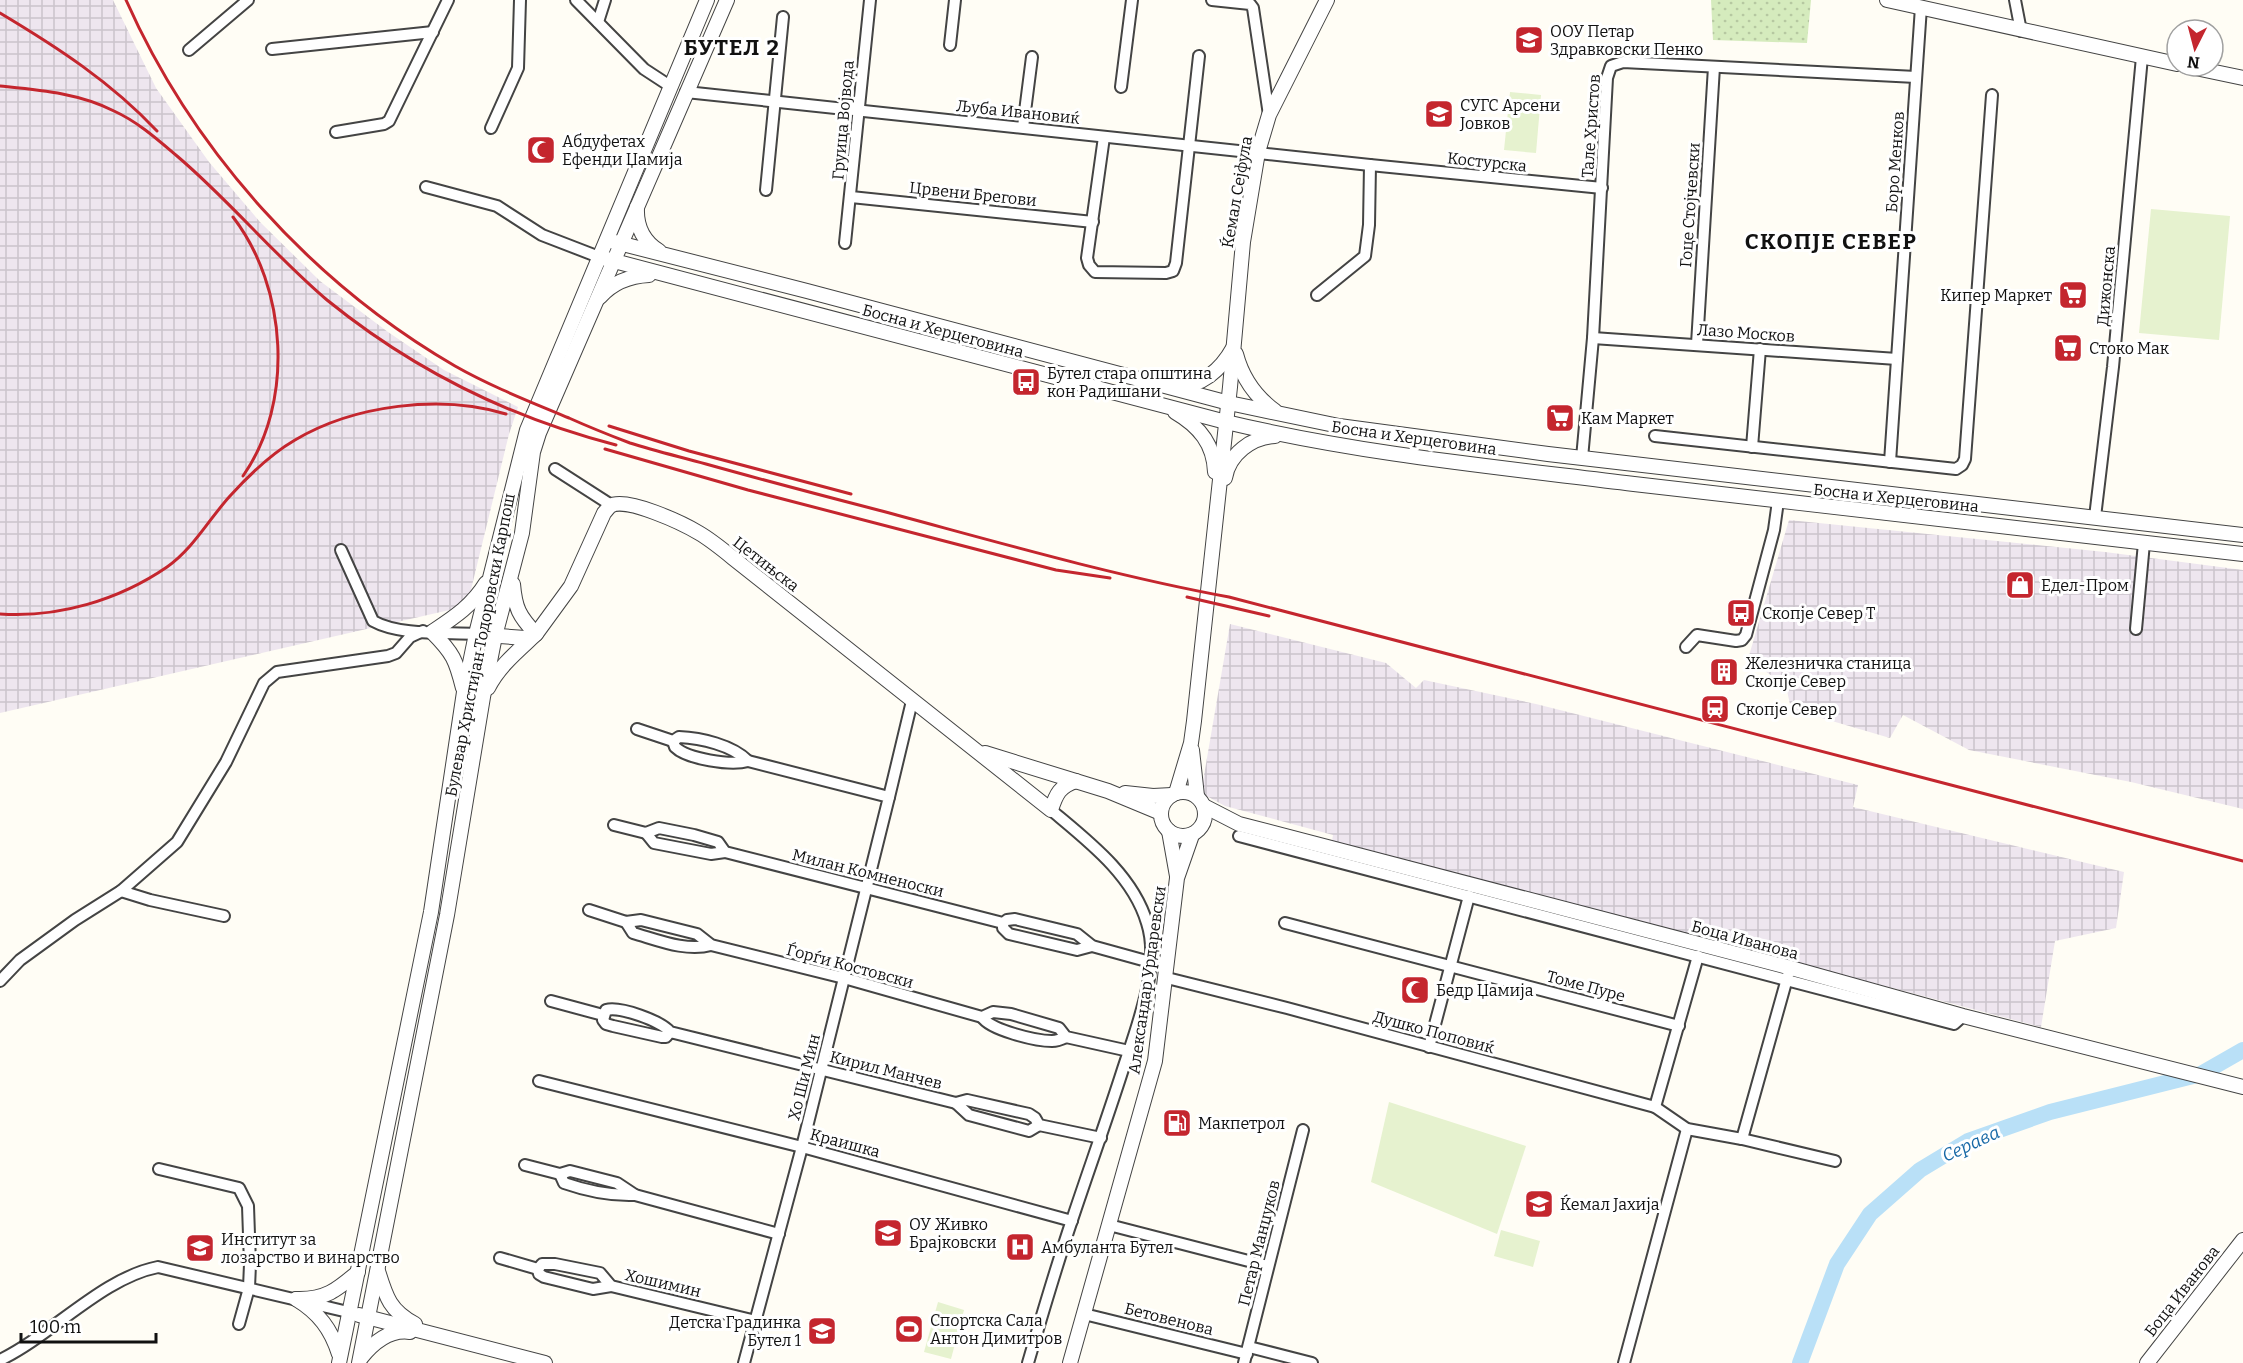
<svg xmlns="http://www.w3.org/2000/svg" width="2243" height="1363" font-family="Bitter,serif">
  <defs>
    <pattern id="industrial-grid" width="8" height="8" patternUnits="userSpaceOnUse" patternTransform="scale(1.5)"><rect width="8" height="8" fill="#eee6ef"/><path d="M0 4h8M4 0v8" fill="none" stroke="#cbc4cc"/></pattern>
    <pattern id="grass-dots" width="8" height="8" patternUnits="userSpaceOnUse" patternTransform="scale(1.5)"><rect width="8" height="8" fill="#d5ebbd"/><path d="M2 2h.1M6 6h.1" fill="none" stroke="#b6c8a1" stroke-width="1.8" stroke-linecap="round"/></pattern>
  </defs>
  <rect width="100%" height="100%" fill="#fffdf5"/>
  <g fill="url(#industrial-grid)">
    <polygon points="0,0 113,0 156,88 209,162 260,222 320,281 388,332 444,370 518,407 509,434 467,606 0,713"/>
    <polygon points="1789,520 2105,552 2243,570 2243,809 2131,782 1969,750 1903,715 1890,738 1791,709 1786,686 1748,659"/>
    <polygon points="1230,624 1386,663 1416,688 1424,680 1536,704 1858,785 1853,807 2124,872 2116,928 2055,941 2041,1027 1332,841 1333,835 1225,806 1201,793"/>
  </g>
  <polygon fill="url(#grass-dots)" points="1711,0 1811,0 1807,43 1713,40"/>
  <g fill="#e6f2cf">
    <polygon points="1510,92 1541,95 1536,153 1504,150"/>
    <polygon points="2151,209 2230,216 2219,340 2139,333"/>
    <polygon points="1389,1102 1526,1146 1497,1234 1371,1182"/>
    <polygon points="1501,1230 1540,1241 1533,1267 1494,1256"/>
    <polygon points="938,1302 964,1310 951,1359 924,1352"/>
  </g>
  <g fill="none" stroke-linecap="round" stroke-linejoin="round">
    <polyline stroke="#b9e0f7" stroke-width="16" points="1800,1363 1837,1264 1870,1214 1920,1170 1968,1141 2050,1112 2201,1074 2243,1050"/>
    <g stroke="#444" stroke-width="14">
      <g id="minor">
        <polyline points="576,0 644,69 670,86"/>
        <polyline points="1212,0 1250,4 1253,8 1269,115"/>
        <polyline points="2015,0 2021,31"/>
        <polyline points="598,22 605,0"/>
        <polyline points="950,45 955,0"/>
        <polyline points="272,49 433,32"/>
        <polyline points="189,50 248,0"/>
        <polyline points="1121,87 1132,0"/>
        <polyline points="686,92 1370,165 1602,188"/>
        <polyline points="1023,127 1032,57"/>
        <polyline points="491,128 518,68 520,0"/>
        <polyline points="336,132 384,124 389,121 448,0"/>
        <polyline points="1104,137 1087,258 1089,265 1095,272 1166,273 1173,271 1176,263 1199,56"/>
        <polyline points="426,187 497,206 542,235 599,257"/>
        <polyline points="766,190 783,17"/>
        <polyline points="851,197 1093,222"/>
        <polyline points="845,243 870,0"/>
        <polyline points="1317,295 1365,256 1369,225 1370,165"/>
        <polyline points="1593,338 1897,359"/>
        <polyline points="1697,344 1714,67"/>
        <polyline points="1655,436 1956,469 1962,465 1965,459 1992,95"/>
        <polyline points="1752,447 1760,349"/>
        <polyline points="1582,458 1593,338 1607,78 1611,66 1623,62 1916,77"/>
        <polyline points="1890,462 1921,7"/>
        <polyline points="555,469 611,505"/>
        <polyline points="2095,517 2113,367 2142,57"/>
        <path d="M341,550L373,621C400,636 446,632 476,634"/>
        <polyline points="2136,629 2144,543"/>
        <polyline points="1686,647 1697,635 1736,641 1742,640 1746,635 1774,530 1778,501"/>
        <path d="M637,729L673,741L679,737C701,738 732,745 748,761L889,797L802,1147L744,1363"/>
        <path d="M673,741L675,747C687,759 731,766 748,761"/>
        <polyline points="889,797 912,701"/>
        <polyline points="614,825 646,833 659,828 694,835 718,842 725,852 1003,923 1007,920 1015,919 1077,934 1092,946 1150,962"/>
        <polyline points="646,833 654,843 711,854 725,852"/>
        <polyline points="1239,836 1954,1024 1963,1016"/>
        <polyline points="121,891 150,900 224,916"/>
        <polyline points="589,910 626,922 641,920 697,934 711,945 844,978 982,1017 993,1012 1011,1014 1059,1028 1066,1037 1129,1051"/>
        <path d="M626,922L633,933C658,940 686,952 711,945"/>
        <polyline points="1003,923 1003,928 1009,934 1077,950 1092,946"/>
        <polyline points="1285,923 1679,1026"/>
        <polyline points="1167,978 1287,1008 1655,1107 1687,1129 1742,1139 1835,1161"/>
        <polyline points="0,981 20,960 75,920 121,891 177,842 226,762 264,683 277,672 388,656 396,653 410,637 423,631"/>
        <polyline points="551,1001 603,1015"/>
        <path d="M982,1017C990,1030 1036,1041 1052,1041C1057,1041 1062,1039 1066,1037"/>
        <path d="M670,1032L666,1037H662L613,1026L606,1024L603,1020L606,1010C620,1006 661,1021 670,1032L956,1103L967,1100L1029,1114L1035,1118L1039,1125L1101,1138"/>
        <polyline points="1429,1047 1469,896"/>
        <polyline points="539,1081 802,1147 1072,1221"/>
        <polyline points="956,1103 969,1115 1029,1131 1039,1125"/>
        <polyline points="1655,1107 1698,956"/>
        <polyline points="1742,1139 1788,975"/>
        <polyline points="525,1165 560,1174 570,1171 617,1183 635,1195 779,1234"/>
        <polyline points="159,1169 239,1188 248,1206 250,1264 249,1288 239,1324"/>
        <path d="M560,1174L564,1183C587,1191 610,1196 635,1195"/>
        <polyline points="1109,1225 1268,1266"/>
        <polyline points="500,1258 538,1269 542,1264 555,1264 600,1273 611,1286 756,1321"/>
        <polyline points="538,1269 539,1274 544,1277 593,1289 611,1286"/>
        <polyline points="1084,1314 1247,1354"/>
        <polyline points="1249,1347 1312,1363"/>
        <path d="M0,1360C52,1335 102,1278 158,1267L348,1312"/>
        <path d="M1028,1363C1042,1315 1056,1267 1072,1220C1089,1169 1107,1119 1123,1069C1137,1026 1161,966 1147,923C1133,875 1088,841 1051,810"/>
        <polyline points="1244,1363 1303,1130"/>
        <polyline points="1624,1363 1687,1129"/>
      </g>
    </g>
    <g stroke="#444" stroke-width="16">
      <g id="tertiary">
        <polyline points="1887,0 2177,64"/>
        <polyline points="2186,66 2243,78"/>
        <path d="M637,207C636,226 643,241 659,251"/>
        <polyline points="607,240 807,291 1229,403 1339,426 1548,454 2243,535"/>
        <path d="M599,257L1226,422C1360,454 1497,467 1634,484C1837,508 2040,531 2243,554"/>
        <path d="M600,297C613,282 630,276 649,275"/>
        <path d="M1236,354C1242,377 1256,397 1275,411"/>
        <path d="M1175,387C1201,387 1221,370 1233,348"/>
        <path d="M1175,412C1199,426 1214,444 1215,472"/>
        <path d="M1225,478C1229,454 1252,437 1275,436"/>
        <path d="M486,635L525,638L536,634L571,586L604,513C606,511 608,508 610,506C626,496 684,524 699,533C711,540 722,549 733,558L1051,810C1056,794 1060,786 1076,781"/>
        <path d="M463,688C456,660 453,653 432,632C453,618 472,606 486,583"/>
        <path d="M488,688C499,666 519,650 536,634C519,616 515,608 513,584"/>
        <polyline points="1192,750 1197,796"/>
        <polyline points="985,753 1108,791 1161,813"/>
        <circle cx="1183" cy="814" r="22"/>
        <polyline points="1125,793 1153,796 1172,795"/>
        <polyline points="1176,793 1191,743 1194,721 1230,387 1243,242 1258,152 1269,115 1327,0"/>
        <polyline points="1204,806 1239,824 1791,968 1963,1016 2243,1087"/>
        <polyline points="1169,831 1177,876"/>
        <path d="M378,1271C386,1297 390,1311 415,1324"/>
        <path d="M296,1299C319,1313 331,1329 339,1354"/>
        <path d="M296,1299C325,1300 337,1290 358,1272"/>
        <polyline points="359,1315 545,1363"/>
        <path d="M361,1358C373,1343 389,1329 410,1332"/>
        <polyline points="339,1363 431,912 464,692 476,634 527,430 707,0"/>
        <polyline points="359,1363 447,915 483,697 495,636 522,533 533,452 539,433 727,0"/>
        <polyline points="1070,1363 1155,1061 1177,878 1192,835"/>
        <polyline points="2147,1363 2243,1240"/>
      </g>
    </g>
    <use href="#minor" stroke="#fff" stroke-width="10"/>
    <use href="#tertiary" stroke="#fff" stroke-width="14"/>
    <g stroke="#c4262e" stroke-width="3">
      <path d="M126,0C193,151 312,283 455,366C492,387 531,402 569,418C589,427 609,435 630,443C655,451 681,457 706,464C763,480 820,495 878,510C994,541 1110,575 1229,597L2243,861"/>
      <path d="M0,13C57,47 111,82 157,131"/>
      <path d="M0,86C39,90 79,93 114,111C138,122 157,139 177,156C230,201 274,255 327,300C412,369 511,418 616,445"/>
      <path d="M233,217C287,287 295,402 243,476"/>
      <polyline points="609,426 689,451 851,494"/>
      <polyline points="605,449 748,490 1056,570 1110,578"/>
      <polyline points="1187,597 1269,616"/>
      <path d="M0,614C58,618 119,600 167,567C193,549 209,519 230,496C249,475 271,454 295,440C354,405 441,394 506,414"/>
    </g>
  </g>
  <defs>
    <g id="school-square" transform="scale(1.5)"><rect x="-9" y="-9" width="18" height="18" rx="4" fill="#c4262e" stroke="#fff"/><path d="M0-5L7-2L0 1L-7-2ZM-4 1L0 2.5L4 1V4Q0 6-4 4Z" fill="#fff"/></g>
    <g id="mosque-square" transform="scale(1.5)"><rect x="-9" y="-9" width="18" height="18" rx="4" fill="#c4262e" stroke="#fff"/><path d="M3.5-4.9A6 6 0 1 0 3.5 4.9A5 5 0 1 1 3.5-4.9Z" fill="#fff"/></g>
    <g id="supermarket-square" transform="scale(1.5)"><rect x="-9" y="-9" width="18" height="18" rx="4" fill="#c4262e" stroke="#fff"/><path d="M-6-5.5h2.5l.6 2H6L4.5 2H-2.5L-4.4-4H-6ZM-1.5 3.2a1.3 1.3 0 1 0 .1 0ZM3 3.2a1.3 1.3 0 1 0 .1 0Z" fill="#fff"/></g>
    <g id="bus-square" transform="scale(1.5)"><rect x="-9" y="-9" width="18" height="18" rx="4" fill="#c4262e" stroke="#fff"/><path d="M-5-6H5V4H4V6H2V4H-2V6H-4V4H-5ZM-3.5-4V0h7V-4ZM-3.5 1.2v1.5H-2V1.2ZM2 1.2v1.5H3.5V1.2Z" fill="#fff"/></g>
    <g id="shop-square" transform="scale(1.5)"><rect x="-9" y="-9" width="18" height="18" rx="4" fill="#c4262e" stroke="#fff"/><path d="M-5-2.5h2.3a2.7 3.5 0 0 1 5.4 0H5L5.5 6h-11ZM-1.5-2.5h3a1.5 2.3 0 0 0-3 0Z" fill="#fff"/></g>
    <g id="building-square" transform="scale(1.5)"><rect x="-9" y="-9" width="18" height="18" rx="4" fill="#c4262e" stroke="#fff"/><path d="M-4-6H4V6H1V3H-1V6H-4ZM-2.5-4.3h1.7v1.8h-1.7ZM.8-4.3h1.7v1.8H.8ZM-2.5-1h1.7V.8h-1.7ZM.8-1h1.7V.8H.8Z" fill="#fff"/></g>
    <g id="station-square" transform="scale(1.5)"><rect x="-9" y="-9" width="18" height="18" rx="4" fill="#c4262e" stroke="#fff"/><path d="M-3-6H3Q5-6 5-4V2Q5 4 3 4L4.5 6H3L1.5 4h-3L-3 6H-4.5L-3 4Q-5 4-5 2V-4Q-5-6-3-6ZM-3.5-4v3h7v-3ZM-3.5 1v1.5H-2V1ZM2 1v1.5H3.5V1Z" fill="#fff"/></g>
    <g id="fuel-square" transform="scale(1.5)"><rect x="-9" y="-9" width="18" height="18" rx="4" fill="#c4262e" stroke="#fff"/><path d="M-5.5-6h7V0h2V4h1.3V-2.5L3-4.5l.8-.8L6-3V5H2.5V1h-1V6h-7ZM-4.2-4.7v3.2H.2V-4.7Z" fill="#fff"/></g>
    <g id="hospital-square" transform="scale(1.5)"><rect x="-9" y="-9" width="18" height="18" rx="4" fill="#c4262e" stroke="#fff"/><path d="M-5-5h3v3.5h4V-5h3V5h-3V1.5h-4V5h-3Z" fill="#fff"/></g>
    <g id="university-square" transform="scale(1.5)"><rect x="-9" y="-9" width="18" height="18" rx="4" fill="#c4262e" stroke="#fff"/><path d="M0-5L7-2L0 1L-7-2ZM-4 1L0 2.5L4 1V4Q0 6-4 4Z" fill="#fff"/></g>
    <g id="stadium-square" transform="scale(1.5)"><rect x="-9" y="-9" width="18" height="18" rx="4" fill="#c4262e" stroke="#fff"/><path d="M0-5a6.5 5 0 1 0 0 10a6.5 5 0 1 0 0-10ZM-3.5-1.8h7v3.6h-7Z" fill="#fff"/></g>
  </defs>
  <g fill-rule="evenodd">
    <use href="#school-square" x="1529" y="40"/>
    <use href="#school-square" x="1439" y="114"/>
    <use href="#mosque-square" x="541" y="150"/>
    <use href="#supermarket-square" x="2073" y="295"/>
    <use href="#supermarket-square" x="2068" y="348"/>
    <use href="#bus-square" x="1026" y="382"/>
    <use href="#supermarket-square" x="1560" y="418"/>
    <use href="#shop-square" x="2020" y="585"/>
    <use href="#bus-square" x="1741" y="613"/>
    <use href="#building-square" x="1724" y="672"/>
    <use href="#station-square" x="1715" y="709"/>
    <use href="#mosque-square" x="1415" y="990"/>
    <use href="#fuel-square" x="1177" y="1123"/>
    <use href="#school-square" x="1539" y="1204"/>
    <use href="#school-square" x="888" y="1233"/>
    <use href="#hospital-square" x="1020" y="1247"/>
    <use href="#university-square" x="200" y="1248"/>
    <use href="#stadium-square" x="909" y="1329"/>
    <use href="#school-square" x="822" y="1331"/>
  </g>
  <g text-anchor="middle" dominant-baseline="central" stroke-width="6" stroke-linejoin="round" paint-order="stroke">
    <g font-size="16" fill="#111" stroke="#fff" text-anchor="start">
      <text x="1550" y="31">ООУ Петар<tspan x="1550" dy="18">Здравковски Пенко</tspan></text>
      <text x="1460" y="105">СУГС Арсени<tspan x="1460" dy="18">Јовков</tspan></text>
      <text x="562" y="141">Абдуфетах<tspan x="562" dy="18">Ефенди Џамија</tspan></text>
      <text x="2052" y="295" text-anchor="end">Кипер Маркет</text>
      <text x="2089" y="348">Стоко Мак</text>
      <text x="1047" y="373">Бутел стара општина<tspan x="1047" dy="18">кон Радишани</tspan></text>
      <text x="1581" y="418">Кам Маркет</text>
      <text x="2041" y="585">Едел-Пром</text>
      <text x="1762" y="613">Скопје Север Т</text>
      <text x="1745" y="663">Железничка станица<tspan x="1745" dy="18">Скопје Север</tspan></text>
      <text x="1736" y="709">Скопје Север</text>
      <text x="1436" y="990">Бедр Џамија</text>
      <text x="1198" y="1123">Макпетрол</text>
      <text x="1560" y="1204">Ќемал Јахија</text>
      <text x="909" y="1224">ОУ Живко<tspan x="909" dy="18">Брајковски</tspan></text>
      <text x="221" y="1239">Институт за<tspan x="221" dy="18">лозарство и винарство</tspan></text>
      <text x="1041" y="1247">Амбуланта Бутел</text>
      <text x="930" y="1320">Спортска Сала<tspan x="930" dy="18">Антон Димитров</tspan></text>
      <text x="801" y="1322" text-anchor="end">Детска Градинка<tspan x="801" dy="18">Бутел 1</tspan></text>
    </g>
    <g font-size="16" fill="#111" stroke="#fff">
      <text transform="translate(1018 112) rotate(6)">Љуба Ивановиќ</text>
      <text transform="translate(843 120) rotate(-85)">Груица Војвода</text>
      <text transform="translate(1591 126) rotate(-86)">Тале Христов</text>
      <text transform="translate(1487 162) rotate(6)">Костурска</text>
      <text transform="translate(1895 162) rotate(-86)">Боро Менков</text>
      <text transform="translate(1237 192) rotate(-80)">Ќемал Сејфула</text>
      <text transform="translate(973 194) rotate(6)">Црвени Брегови</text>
      <text transform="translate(1690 205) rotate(-86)">Гоце Стојчевски</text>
      <text transform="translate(2106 286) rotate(-85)">Дижонска</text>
      <text transform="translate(943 331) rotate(15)">Босна и Херцеговина</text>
      <text transform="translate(1746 333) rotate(4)">Лазо Москов</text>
      <text transform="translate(1414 438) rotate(8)">Босна и Херцеговина</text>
      <text transform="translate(1896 498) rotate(6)">Босна и Херцеговина</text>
      <text transform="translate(766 564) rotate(38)">Цетињска</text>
      <text transform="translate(480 645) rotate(-79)">Булевар Христијан Тодоровски Карпош</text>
      <text transform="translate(868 873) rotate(14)">Милан Комненоски</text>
      <text transform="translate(1745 940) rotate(15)">Боца Иванова</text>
      <text transform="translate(850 966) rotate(15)">Ѓoрѓи Костовски</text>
      <text transform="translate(1147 980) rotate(-82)">Александар Урдаревски</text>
      <text transform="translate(1586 986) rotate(15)">Томе Пуре</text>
      <text transform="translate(1434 1032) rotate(15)">Душко Поповиќ</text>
      <text transform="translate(886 1070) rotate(14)">Кирил Манчев</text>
      <text transform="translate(804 1077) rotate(-76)">Хо Ши Мин</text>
      <text transform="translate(845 1143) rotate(15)">Краишка</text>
      <text transform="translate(1259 1243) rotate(-76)">Петар Манџуков</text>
      <text transform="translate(663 1283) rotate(13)">Хошимин</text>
      <text transform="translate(2182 1291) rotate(-52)">Боца Иванова</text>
      <text transform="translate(1169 1319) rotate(14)">Бетовенова</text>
    </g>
    <g font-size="18" font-style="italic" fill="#1768a6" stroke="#fff">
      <text transform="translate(1971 1144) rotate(-25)">Серава</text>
    </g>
    <g font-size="22" font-weight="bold" letter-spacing="1.5" fill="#111" stroke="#fff">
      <text x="732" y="47">БУТЕЛ 2</text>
      <text x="1831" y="241">СКОПЈЕ СЕВЕР</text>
    </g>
  </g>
  <g transform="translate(2195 48) rotate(186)"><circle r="28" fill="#ffffff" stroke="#a0a0a0" stroke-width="1.5"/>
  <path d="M0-4.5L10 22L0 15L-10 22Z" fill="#c4262e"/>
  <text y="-9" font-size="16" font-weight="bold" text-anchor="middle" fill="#111111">N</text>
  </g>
  <path d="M21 1333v9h135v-9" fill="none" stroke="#111111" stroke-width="3"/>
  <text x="30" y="1333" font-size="18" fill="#111111" stroke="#ffffff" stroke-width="4.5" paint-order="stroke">100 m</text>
</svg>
